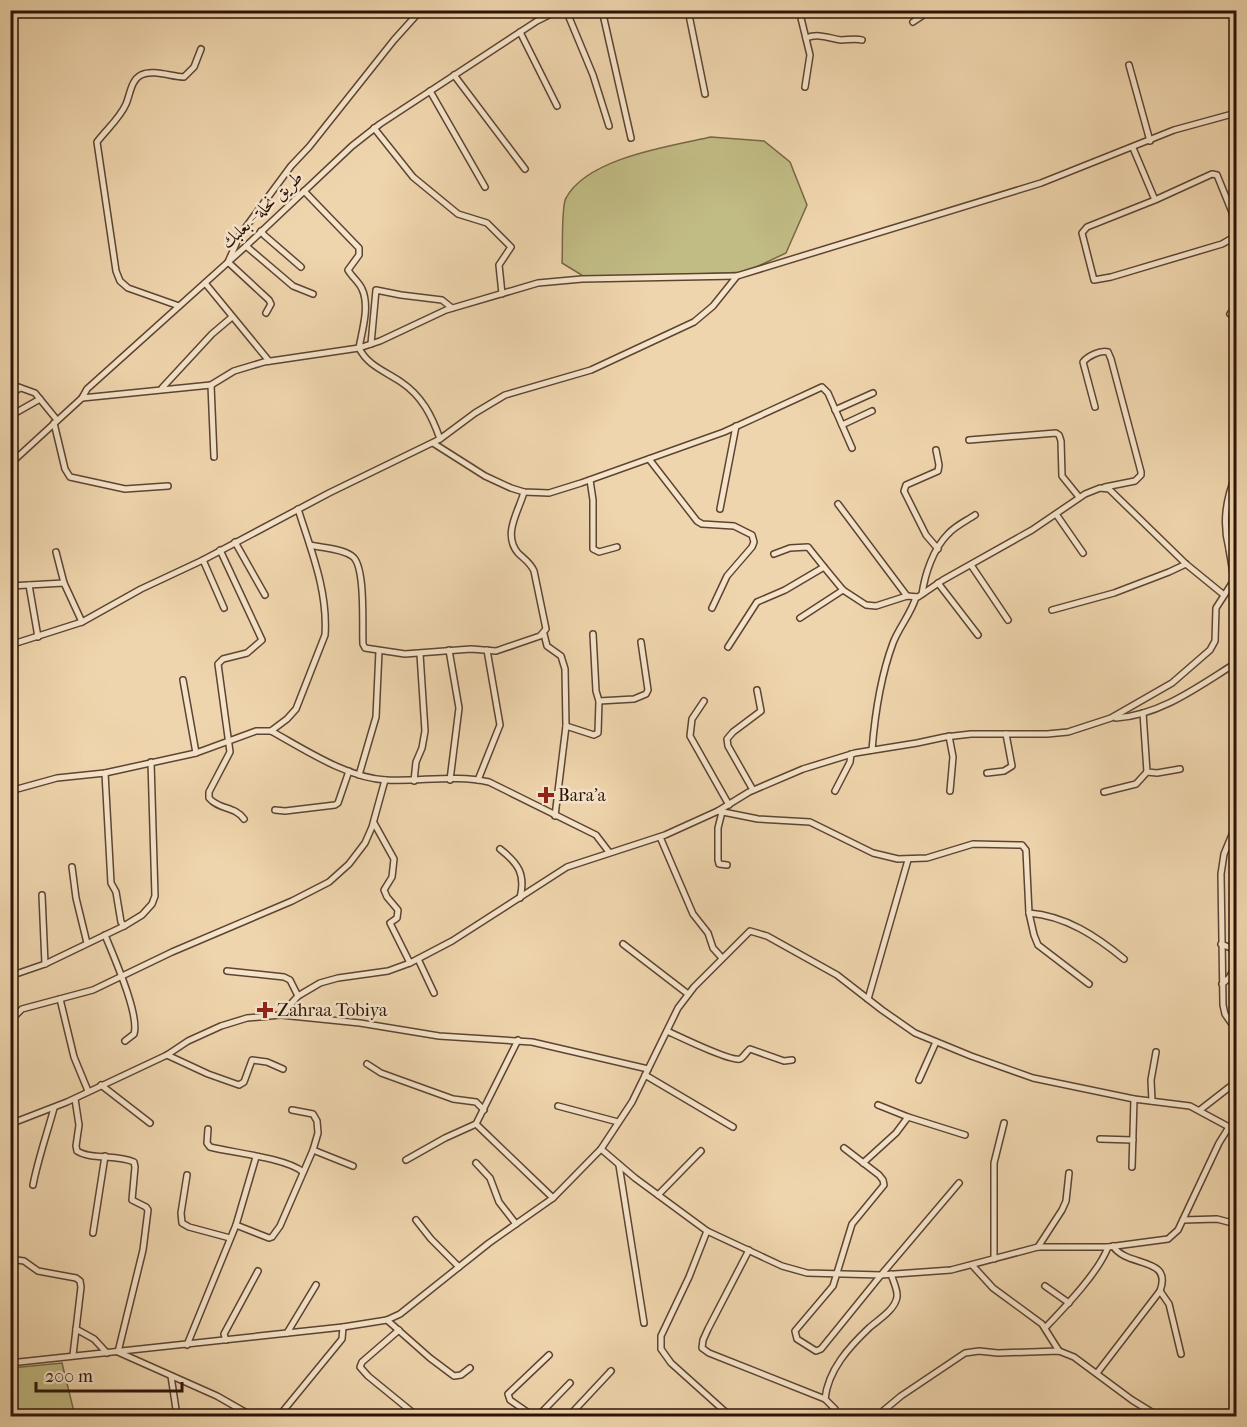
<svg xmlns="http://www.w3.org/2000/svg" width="1247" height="1427" font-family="'IM FELL French Canon',Amiri,serif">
  <rect width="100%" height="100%" fill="#efd5ad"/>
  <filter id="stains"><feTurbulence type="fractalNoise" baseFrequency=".00333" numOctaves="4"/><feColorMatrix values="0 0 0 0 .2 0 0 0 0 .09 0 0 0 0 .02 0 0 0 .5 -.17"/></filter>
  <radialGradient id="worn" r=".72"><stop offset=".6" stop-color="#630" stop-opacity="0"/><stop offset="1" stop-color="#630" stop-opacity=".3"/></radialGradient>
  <g fill="#c1bb84" stroke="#766746" stroke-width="1.5">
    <path d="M711,137L764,141L790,162L807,205L786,253L746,272L588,279L562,263C563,250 561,206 566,198C587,158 670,146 711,137Z"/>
    <polygon points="62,1363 75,1416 11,1416 11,1368"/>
  </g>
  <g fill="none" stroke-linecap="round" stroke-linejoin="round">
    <g stroke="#5d4432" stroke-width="8">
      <g id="minor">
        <polyline points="566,10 593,75 609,126"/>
        <polyline points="602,10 631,138"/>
        <polyline points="688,10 705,94"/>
        <polyline points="799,10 810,55 805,87"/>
        <polyline points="913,22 922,16 921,10"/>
        <polyline points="520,32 557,106"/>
        <path d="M806,38C819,33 828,38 841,40C848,40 855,38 862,40"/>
        <polyline points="1129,65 1150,141"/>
        <polyline points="454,75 525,169"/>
        <polyline points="430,91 485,187"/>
        <polyline points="374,128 413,177 458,214 487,223 511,247 499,265 502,294"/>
        <polyline points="1133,148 1155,200 1212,174 1217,175 1232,212 1236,236 1222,244 1111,277 1094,280 1082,233 1087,227 1155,200"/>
        <path d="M304,191L359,248V255L348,270C352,277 359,282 362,289C370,306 362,331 359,348L380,341L446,310L538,283L582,279L737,276"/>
        <polyline points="261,231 264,235 301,267"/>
        <polyline points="246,246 293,286 313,294"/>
        <polyline points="205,283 269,361"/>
        <path d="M179,306L128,288L120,281L116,271L97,142C106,130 120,118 126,104C130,95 131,80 141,75C153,69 172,77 184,77L194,67L201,49"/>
        <polyline points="266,313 271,304 269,300 228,262 240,235 291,166 309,147 394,40 421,10"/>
        <polyline points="1230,314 1236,306"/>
        <polyline points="371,344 376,290 401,295 442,300 452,308"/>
        <polyline points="10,384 35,393 57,420"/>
        <polyline points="211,385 214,457"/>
        <polyline points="162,388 212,334 232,317"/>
        <polyline points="10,394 20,388"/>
        <path d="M1095,407L1083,362C1088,356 1100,350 1108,352L1111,359L1141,472V475L1135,481L1105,487"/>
        <polyline points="835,410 873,393"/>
        <polyline points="10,416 40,399"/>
        <polyline points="54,423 65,469 70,477 125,489 168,486"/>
        <polyline points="842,425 872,411"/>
        <polyline points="440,439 475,413 505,395 591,370 694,322 713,306 737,276 1041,183 1174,130 1236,113"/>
        <polyline points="969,440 1056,433 1059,435 1061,441 1062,476 1079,497"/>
        <polyline points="433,443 485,476 511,488 524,492 549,493 581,483 724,432 822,387 828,393 852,448"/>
        <polyline points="936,450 939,465 938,471 906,485 904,491 926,535 938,549"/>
        <polyline points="649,459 697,521 702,524 734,526 752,535 754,542 752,547 727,576 712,608"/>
        <polyline points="10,464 82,398 87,389 246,246 352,146 380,124 537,21 559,10"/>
        <polyline points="590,480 593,500 593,549 599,552 617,547"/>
        <polyline points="838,504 907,596"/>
        <polyline points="720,509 736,426"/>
        <polyline points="1056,514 1083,553"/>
        <polyline points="235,542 265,595"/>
        <path d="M310,545C322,548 341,548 352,556C366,565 362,627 363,644L365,648L405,654L471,649L496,651L540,636L546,629L534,571C530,562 524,559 518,553C502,534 519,511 524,492"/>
        <path d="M1229,549C1222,522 1226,499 1236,474"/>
        <path d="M220,550L262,640L247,653L223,659L218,664L230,752L209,792V798C219,810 235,806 244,819"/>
        <polyline points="56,552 64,583 82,622"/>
        <polyline points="774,554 790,548 808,547 824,567"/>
        <polyline points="203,560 224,608"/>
        <polyline points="971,565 1008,620"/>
        <polyline points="1234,579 1229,549 1236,537"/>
        <polyline points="938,583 978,635"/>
        <polyline points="29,585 38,637"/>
        <polyline points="10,586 64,583"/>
        <path d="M922,594C925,574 933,549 948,534C955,526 966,521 975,515"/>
        <polyline points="1052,610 1114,593 1169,572 1186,564"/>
        <polyline points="800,618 843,590"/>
        <polyline points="544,634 547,646 561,656 565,669 566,726 555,816"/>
        <path d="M10,645L82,622L141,589L203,560L329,493L440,439C432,416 422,396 401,382C385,371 368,366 359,348L264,362L234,371L211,385L82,398"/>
        <polyline points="728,647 757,602 785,590 824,567 843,590 866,605 876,606 907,596 918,597 943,580 1032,530 1085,494 1100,488 1109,489 1186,564 1224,595"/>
        <polyline points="449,650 459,708 450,780"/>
        <polyline points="183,680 196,753"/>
        <polyline points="599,701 634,699 646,694 648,690 641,642"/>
        <polyline points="704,701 692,719 690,736 729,805"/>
        <polyline points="1143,713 1147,772 1157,773 1180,769"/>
        <path d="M1116,718C1161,715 1199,686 1236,663"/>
        <polyline points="566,726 594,735 598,733 599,701 596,691 593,634"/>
        <path d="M271,731L287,719L296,709L325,635C328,591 311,550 298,509"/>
        <polyline points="949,736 953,757 950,791"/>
        <path d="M872,750C875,713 880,678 893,643C899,627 911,614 916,597"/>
        <polyline points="105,773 111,883 116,892 121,922 124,926"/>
        <polyline points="987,773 1004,771 1012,766 1006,734"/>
        <polyline points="359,775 376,717 379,651"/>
        <polyline points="478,780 500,725 487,650"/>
        <polyline points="414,781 416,762 422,748 425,731 420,654"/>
        <polyline points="753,790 728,746 727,739 733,732 761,711 757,690"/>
        <path d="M10,791L57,778L105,773L196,753L256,731H271C304,749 347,778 386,780C420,782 455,774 489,782L596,835L609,852"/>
        <polyline points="835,791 850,762 851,754"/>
        <polyline points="1104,792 1136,784 1147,772"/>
        <polyline points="275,810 285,811 335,805 338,803 349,771"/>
        <path d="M718,811L758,819L810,822L873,853L898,859L927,858L973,844L1022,845L1026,850L1029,913C1066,916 1096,936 1124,959"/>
        <polyline points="722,812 718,828 718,860 719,864 727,865"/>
        <polyline points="374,823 394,859 392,877 384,890 387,897 398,910 397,918 390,923 410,963"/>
        <polyline points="1236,825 1224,854 1221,874 1223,1005 1225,1014 1236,1030"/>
        <polyline points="660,837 693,914 708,933 713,948 722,958"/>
        <path d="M500,849C518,863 526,874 520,898"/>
        <polyline points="72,867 76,898 87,943"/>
        <polyline points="42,895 45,964"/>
        <polyline points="1029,913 1034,935 1038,945 1089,984"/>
        <path d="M105,935C113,955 140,1015 134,1034L125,1041"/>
        <polyline points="623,944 688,994"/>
        <polyline points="1221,944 1236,950"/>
        <polyline points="418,959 434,993"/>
        <polyline points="227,971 284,977 290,980 298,996"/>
        <polyline points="10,976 45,964 124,926 142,915 152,904 155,896 151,762"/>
        <polyline points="1222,984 1229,978 1236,965"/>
        <polyline points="60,999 74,1057 88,1091"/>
        <polyline points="868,999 908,860"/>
        <polyline points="281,1015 360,1023 439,1036 532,1042 648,1069"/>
        <polyline points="10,1021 22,1009 93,990 172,952 292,901 329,882 349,864 365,843 372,827 385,780"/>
        <path d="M667,1031C678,1036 731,1062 740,1059C743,1058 747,1051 750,1049L784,1061L792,1060"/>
        <polyline points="167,1055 208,1074 239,1085 244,1082 252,1060 267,1062 283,1069"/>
        <polyline points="367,1064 381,1073 453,1099 476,1102 484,1110"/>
        <polyline points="645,1075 733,1127"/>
        <polyline points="919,1080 936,1042"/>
        <polyline points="101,1085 150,1123"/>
        <path d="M75,1099L79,1125L76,1146L77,1151C91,1160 117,1154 134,1162L135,1167L132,1200L146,1207L148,1210L143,1250L118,1352L217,1396L252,1416"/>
        <polyline points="1152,1101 1151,1080 1156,1052"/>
        <polyline points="878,1105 908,1117"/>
        <polyline points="558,1106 618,1122"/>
        <polyline points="1200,1110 1236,1082"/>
        <polyline points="10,1124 67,1102 167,1055 188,1041 221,1026 247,1018 281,1015 298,996 320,983 338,978 388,971 410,963 452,941 567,867 665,835 718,811 749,792 803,769 855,753 917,743 945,737 971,734 1047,734 1068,732 1111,718 1172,683 1210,650 1215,641 1216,608 1236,577"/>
        <polyline points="476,1124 553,1198"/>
        <path d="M208,1129L207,1143L210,1147C234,1153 286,1158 303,1172"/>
        <polyline points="1100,1139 1133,1140"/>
        <polyline points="844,1148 879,1175 883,1180 884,1185 852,1224 833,1286 795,1331 797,1339 816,1351 821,1349 881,1275 959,1183"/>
        <polyline points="601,1149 635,1178 707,1231 782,1266 807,1273 881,1275 951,1270 1038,1247 1108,1247 1168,1239 1178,1230 1219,1143 1229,1127"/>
        <polyline points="313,1150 353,1166"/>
        <polyline points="406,1160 445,1138 476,1124 518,1040"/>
        <polyline points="476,1163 490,1178 499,1202 516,1224"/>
        <polyline points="863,1163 896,1133 908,1117 965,1135"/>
        <polyline points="619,1165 644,1323"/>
        <polyline points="1132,1167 1134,1099"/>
        <polyline points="187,1175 181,1213 182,1223 189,1227 230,1238"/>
        <path d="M33,1185C38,1159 47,1134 54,1108"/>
        <polyline points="658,1195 701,1151"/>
        <polyline points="416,1220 431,1239 459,1267"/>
        <polyline points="1183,1220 1217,1219 1236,1224"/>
        <polyline points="236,1225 269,1238 272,1237 280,1226 313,1150 318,1133 317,1121 313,1114 292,1110"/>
        <polyline points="707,1231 689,1277 661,1336 661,1349 671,1363 730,1416"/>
        <polyline points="93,1233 105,1156"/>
        <polyline points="1038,1247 1062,1210 1066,1201 1069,1173"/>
        <polyline points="749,1250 708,1329 703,1340 702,1348 709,1353 825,1399"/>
        <polyline points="10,1259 24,1261 38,1271 76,1278 80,1281 81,1287 73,1355"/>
        <polyline points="994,1259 994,1163 1004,1123"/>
        <polyline points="972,1265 993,1288 1042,1324 1059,1351"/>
        <polyline points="1045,1286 1069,1303"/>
        <polyline points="1160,1291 1169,1304 1181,1354"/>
        <polyline points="387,1320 430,1358 454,1376 461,1375 470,1368"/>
        <path d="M1045,1328C1064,1308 1099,1272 1108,1247"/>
        <polyline points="76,1329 94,1339 107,1353"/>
        <polyline points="399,1330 362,1362 360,1367 368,1376 417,1416"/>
        <polyline points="287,1333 316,1285"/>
        <polyline points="226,1340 224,1334 258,1271"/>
        <polyline points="187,1345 236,1225 256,1157"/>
        <polyline points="10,1363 343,1327 387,1320 400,1314 489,1243 553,1198 601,1149 632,1102 678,1008 694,987 750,931 767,936 837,975 882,1010 915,1033 971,1056 1033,1078 1134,1099 1190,1106 1229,1127 1236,1126"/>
        <path d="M1097,1373L1160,1291C1173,1256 1127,1268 1113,1246"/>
        <polyline points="171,1376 177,1416"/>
        <polyline points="112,1413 116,1416"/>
        <polyline points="279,1416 342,1339 343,1327"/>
        <polyline points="328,1416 329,1415"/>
        <polyline points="481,1416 482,1415"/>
        <polyline points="533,1416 510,1400 508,1394 549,1355"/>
        <polyline points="538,1416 570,1383"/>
        <polyline points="569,1416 611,1371"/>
        <polyline points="660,1416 666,1416"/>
        <path d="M831,1416L835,1409L825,1399C828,1370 849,1347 869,1328C878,1320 895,1310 897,1297C898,1290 893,1281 891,1274"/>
        <polyline points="877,1416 901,1396 965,1353 979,1351 998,1353 1059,1351 1074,1357 1132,1400 1158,1416"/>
      </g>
    </g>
    <use href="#minor" stroke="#f5e4ca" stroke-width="5"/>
  </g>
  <g fill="#8f2418" stroke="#f5e4ca" stroke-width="2">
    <path d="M543 786h6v6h6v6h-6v6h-6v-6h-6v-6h6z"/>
    <path d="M262 1001h6v6h6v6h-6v6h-6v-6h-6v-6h6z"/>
  </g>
  <g text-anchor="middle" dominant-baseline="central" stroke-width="5" stroke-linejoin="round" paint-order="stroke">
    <g font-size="18" fill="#2c1309" stroke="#f5e4ca">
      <text transform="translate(262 210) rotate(-43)">طريق نحلة - بعلبك</text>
    </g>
    <g font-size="18" fill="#2c1309" stroke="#f5e4ca" text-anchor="start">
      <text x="558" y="795">Bara'a</text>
      <text x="277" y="1010">Zahraa Tobiya</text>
    </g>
  </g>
  <rect width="1247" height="1427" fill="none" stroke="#efd5ad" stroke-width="36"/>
  <rect x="12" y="12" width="1223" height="1403" fill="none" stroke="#2c1309" stroke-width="3"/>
  <rect x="18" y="18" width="1211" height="1391" fill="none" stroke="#2c1309" stroke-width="1.5"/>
  <path d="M36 1382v9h146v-9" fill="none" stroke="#2c1309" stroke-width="3"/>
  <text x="45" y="1382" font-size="18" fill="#2c1309" stroke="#f5e4ca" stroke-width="4.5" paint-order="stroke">200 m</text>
  <rect width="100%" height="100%" filter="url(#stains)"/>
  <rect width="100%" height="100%" fill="url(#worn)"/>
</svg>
